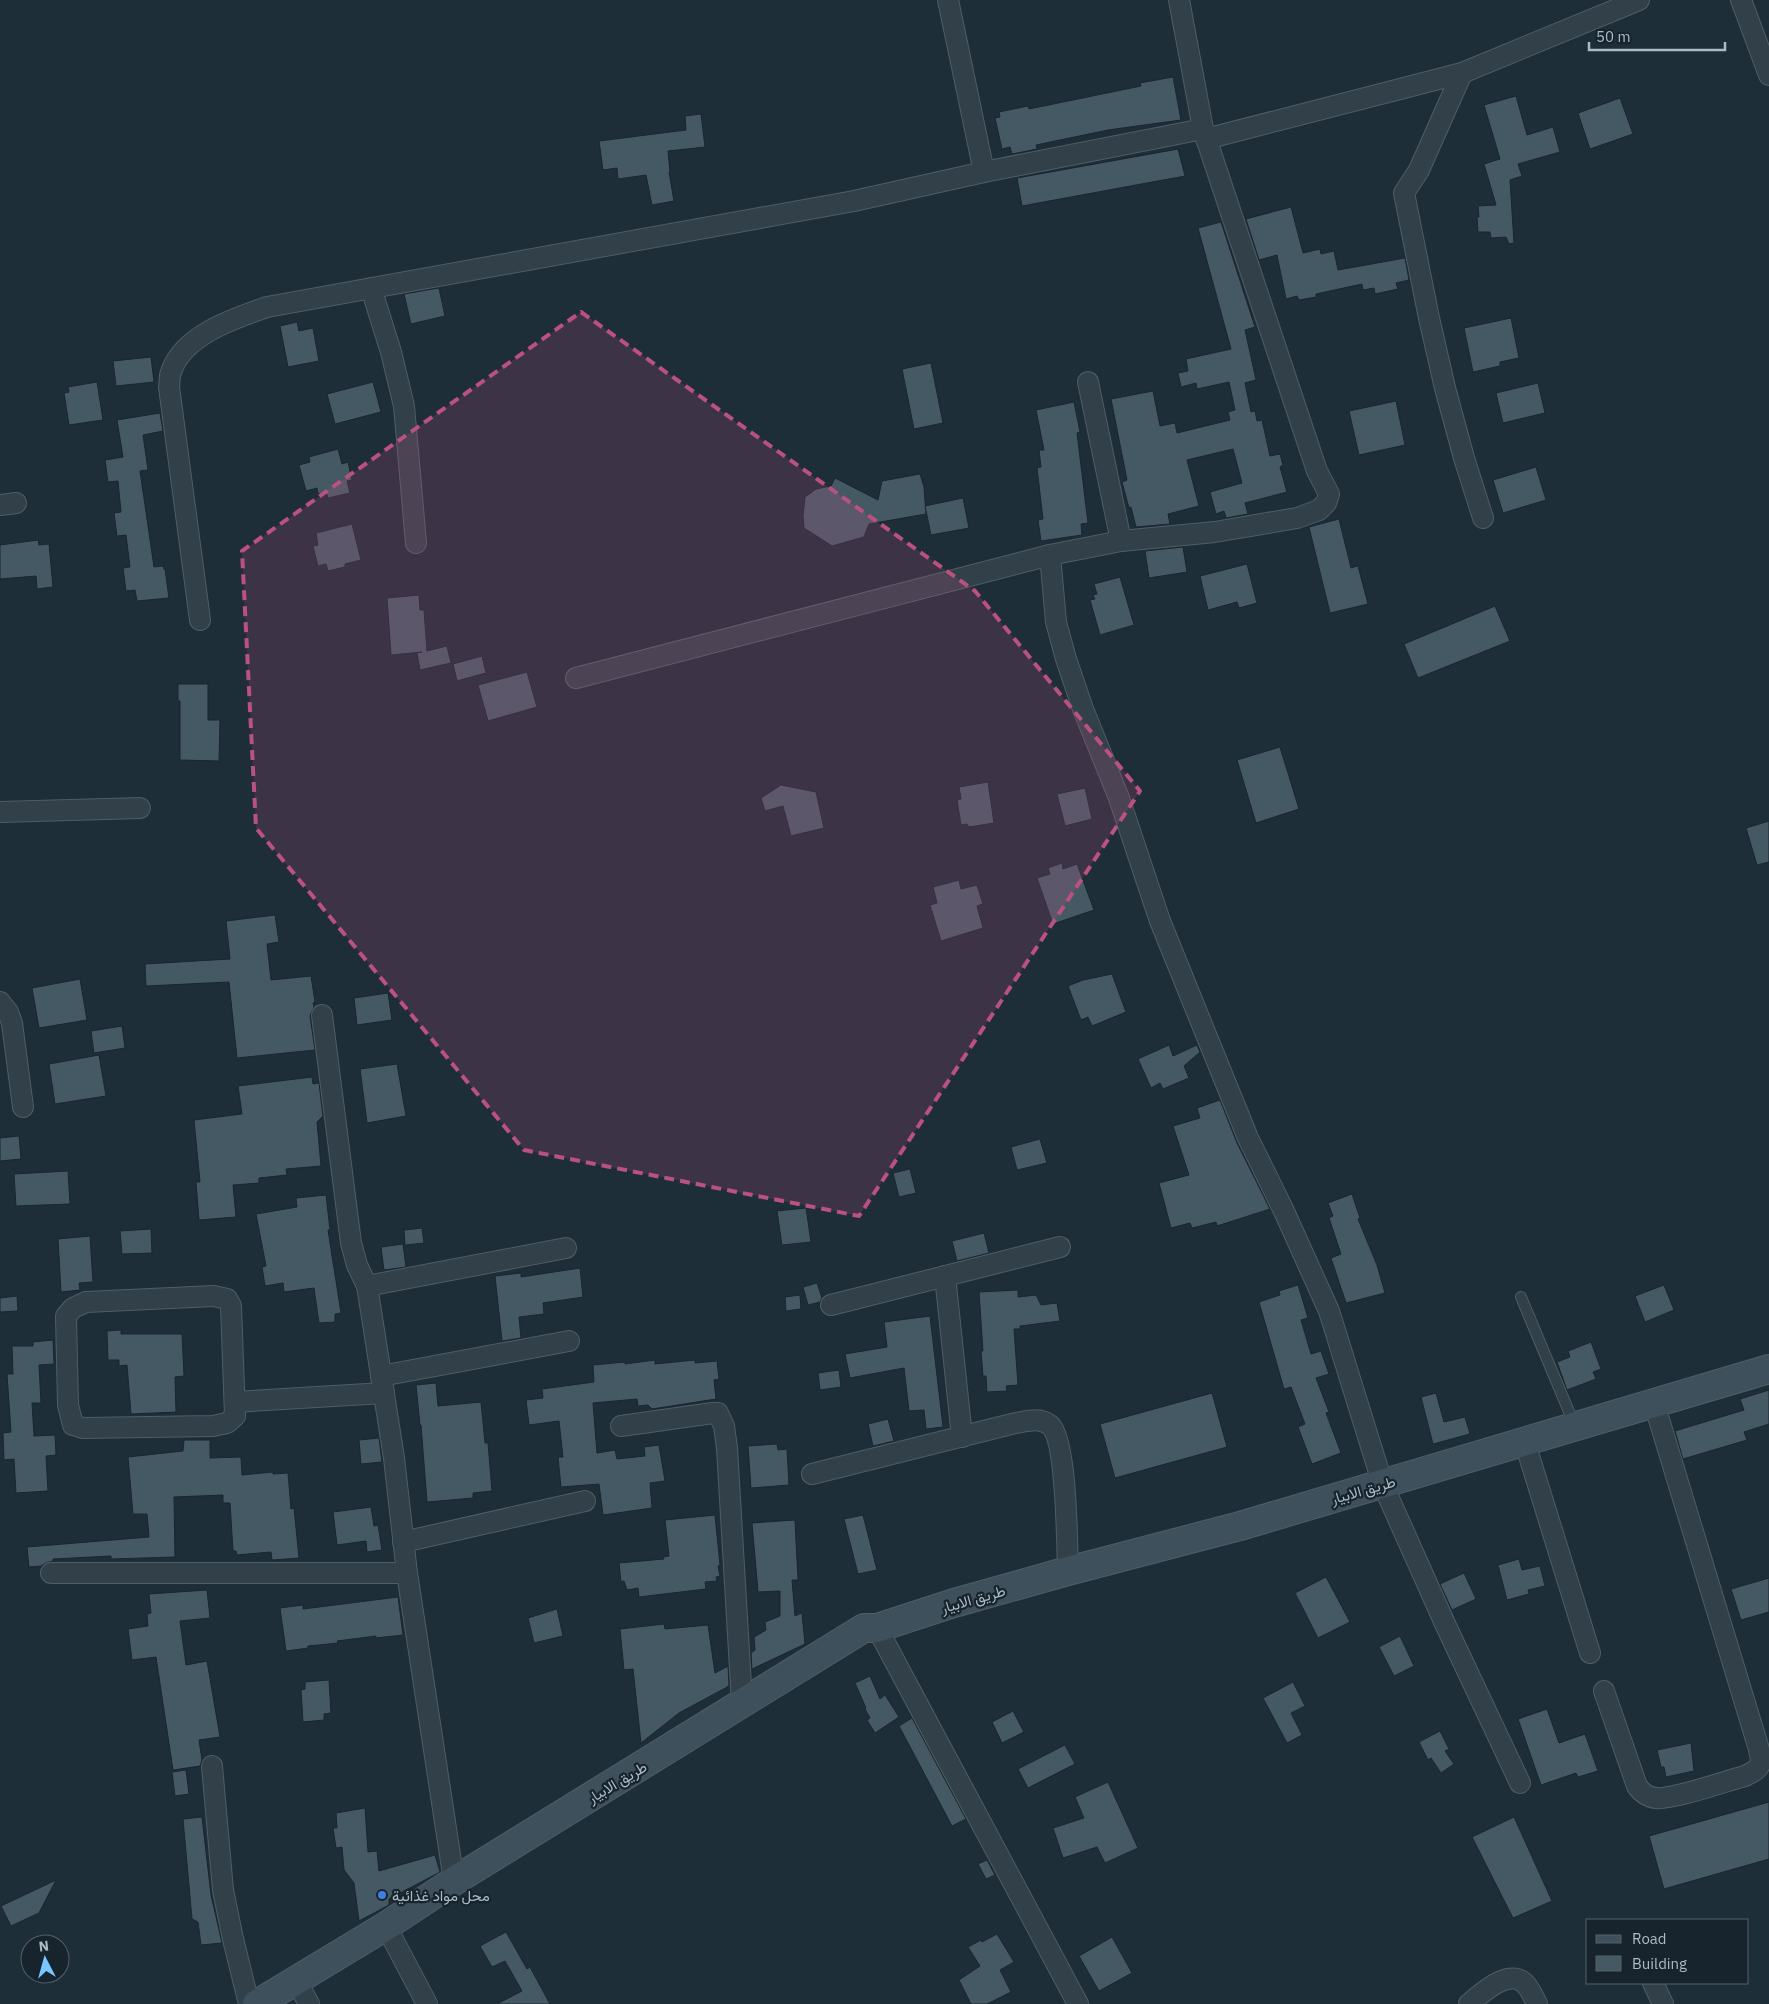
<svg xmlns="http://www.w3.org/2000/svg" width="1769" height="2004" font-family="'IBM Plex Sans',Vazirmatn,sans-serif">
  <rect width="100%" height="100%" fill="#1d2e38"/>
  <g fill="#455965" stroke="#19262f">
    <polygon points="1173,77 1181,120 1108,130 1036,145 1037,149 1012,154 1010,147 1002,149 995,118 1000,117 999,112 1028,106 1029,109 1141,86 1140,83"/>
    <polygon points="1516,96 1527,135 1553,127 1560,152 1518,164 1522,176 1510,180 1514,243 1509,244 1506,237 1491,238 1490,232 1478,232 1477,217 1479,217 1478,206 1496,205 1484,164 1500,159 1484,105"/>
    <polygon points="1620,98 1633,134 1590,149 1578,113"/>
    <polygon points="701,114 705,147 668,151 670,172 669,172 674,201 652,205 646,175 618,179 617,168 603,170 599,141 686,130 685,116"/>
    <polygon points="1178,149 1185,176 1022,206 1017,178"/>
    <polygon points="1291,207 1303,253 1320,249 1321,254 1334,251 1338,270 1405,258 1409,280 1396,283 1398,289 1375,294 1374,288 1363,290 1362,284 1316,294 1316,297 1299,300 1297,296 1286,299 1277,255 1259,260 1246,219"/>
    <polygon points="1221,222 1255,327 1245,330 1256,380 1245,383 1251,412 1255,411 1257,421 1262,420 1270,456 1280,454 1283,465 1280,467 1287,492 1245,503 1248,514 1226,518 1224,511 1216,514 1210,492 1242,483 1233,449 1187,460 1199,506 1168,514 1170,524 1136,527 1131,507 1129,508 1122,482 1127,480 1111,399 1153,391 1160,426 1175,423 1177,433 1230,420 1228,412 1235,410 1229,382 1197,389 1196,383 1181,387 1178,373 1188,371 1186,359 1231,349 1198,228"/>
    <polygon points="439,288 445,316 411,324 404,294"/>
    <polygon points="1511,318 1519,358 1500,362 1500,366 1473,372 1464,328"/>
    <polygon points="297,322 299,331 313,328 319,361 288,367 280,326"/>
    <polygon points="151,357 154,382 116,386 113,361"/>
    <polygon points="931,363 943,423 914,429 902,369"/>
    <polygon points="97,382 103,420 69,425 64,393 69,392 68,387"/>
    <polygon points="373,382 381,412 335,424 327,394"/>
    <polygon points="1538,383 1545,413 1503,423 1496,393"/>
    <polygon points="1396,401 1405,445 1359,455 1349,411"/>
    <polygon points="1074,402 1080,432 1077,433 1088,523 1081,524 1082,535 1041,541 1038,520 1043,519 1037,468 1041,467 1039,450 1044,450 1036,410"/>
    <polygon points="160,413 163,431 143,435 148,470 140,471 154,567 163,566 164,569 165,569 169,598 137,601 135,590 126,591 123,568 130,567 126,535 117,536 114,513 121,512 118,481 108,482 105,460 123,457 117,420"/>
    <polygon points="338,449 342,464 348,462 352,480 347,481 350,493 328,498 326,492 318,494 317,488 306,491 299,465 310,462 309,457"/>
    <polygon points="1536,467 1546,500 1503,513 1493,480"/>
    <polygon points="920,474 924,487 926,514 869,524 864,537 832,546 804,528 803,516 805,497 816,489 831,486 835,478 878,500 882,481"/>
    <polygon points="963,498 969,528 931,535 925,506"/>
    <polygon points="1339,519 1351,568 1358,566 1368,604 1330,613 1309,527"/>
    <polygon points="352,524 361,560 345,564 345,567 328,571 326,564 318,566 313,546 318,545 316,533"/>
    <polygon points="38,540 39,545 49,544 53,587 37,589 36,576 0,579 0,545"/>
    <polygon points="1183,547 1187,572 1149,578 1145,551"/>
    <polygon points="1247,564 1257,603 1239,608 1237,602 1208,610 1200,576"/>
    <polygon points="1120,577 1134,625 1100,635 1090,600 1095,599 1093,595 1097,594 1094,584"/>
    <polygon points="419,595 420,610 424,610 427,651 447,646 451,663 420,670 417,653 422,652 391,655 387,598"/>
    <polygon points="1495,606 1510,641 1418,678 1404,644"/>
    <polygon points="482,656 486,673 457,681 453,664"/>
    <polygon points="527,672 537,707 488,721 478,685"/>
    <polygon points="178,684 208,684 208,720 220,720 219,761 180,760 180,701 178,701"/>
    <polygon points="1280,747 1299,809 1256,823 1237,760"/>
    <polygon points="988,782 994,823 969,827 967,824 961,825 957,800 961,799 959,787"/>
    <polygon points="781,785 816,792 824,828 791,836 783,806 765,811 761,798"/>
    <polygon points="1085,788 1092,819 1065,826 1057,794"/>
    <polygon points="1769,821 1769,862 1757,865 1746,828"/>
    <polygon points="1062,863 1063,869 1077,864 1094,910 1053,924 1037,878 1050,874 1048,868"/>
    <polygon points="959,880 961,889 977,885 983,904 977,906 983,928 941,941 930,905 937,903 933,887"/>
    <polygon points="275,915 279,942 267,944 271,980 311,976 315,1002 313,1003 314,1007 310,1016 315,1050 237,1058 229,982 146,986 145,964 230,959 226,921"/>
    <polygon points="1112,974 1126,1012 1092,1026 1088,1017 1081,1020 1068,986 1083,980"/>
    <polygon points="80,979 87,1020 39,1028 32,988"/>
    <polygon points="388,993 392,1020 357,1025 354,998"/>
    <polygon points="122,1026 125,1048 94,1053 91,1031"/>
    <polygon points="1169,1045 1173,1056 1197,1045 1200,1052 1184,1066 1189,1078 1163,1089 1160,1083 1151,1088 1138,1059"/>
    <polygon points="99,1055 106,1096 55,1104 49,1064"/>
    <polygon points="397,1064 406,1116 367,1123 360,1069"/>
    <polygon points="312,1077 313,1084 319,1083 323,1116 317,1122 321,1166 286,1169 287,1175 259,1178 259,1183 233,1185 236,1217 199,1220 196,1182 200,1182 194,1120 242,1114 238,1086"/>
    <polygon points="1220,1100 1237,1143 1270,1209 1217,1226 1216,1222 1192,1228 1190,1223 1171,1228 1159,1183 1189,1175 1173,1126 1200,1118 1197,1108"/>
    <polygon points="19,1136 21,1159 0,1161 0,1138"/>
    <polygon points="1040,1139 1047,1163 1017,1170 1011,1147"/>
    <polygon points="910,1169 916,1193 899,1197 893,1173"/>
    <polygon points="68,1171 70,1204 16,1206 14,1174"/>
    <polygon points="1352,1194 1360,1218 1358,1219 1377,1265 1385,1293 1346,1303 1331,1258 1341,1254 1329,1218 1333,1216 1328,1203"/>
    <polygon points="326,1195 330,1230 328,1230 341,1313 335,1314 335,1322 319,1323 314,1288 284,1292 283,1283 265,1286 262,1267 266,1266 256,1214 297,1207 296,1198"/>
    <polygon points="806,1208 811,1242 782,1245 777,1211"/>
    <polygon points="422,1228 424,1243 405,1245 404,1230"/>
    <polygon points="151,1229 152,1253 122,1254 120,1231"/>
    <polygon points="984,1233 989,1253 957,1261 952,1241"/>
    <polygon points="90,1236 93,1282 79,1283 80,1290 61,1292 58,1239"/>
    <polygon points="403,1244 406,1267 384,1270 381,1247"/>
    <polygon points="580,1268 583,1297 543,1303 544,1314 519,1317 521,1338 502,1341 495,1276 521,1273 521,1277"/>
    <polygon points="817,1283 822,1298 820,1302 808,1305 803,1287"/>
    <polygon points="1298,1285 1308,1318 1301,1320 1311,1354 1321,1351 1329,1374 1316,1378 1329,1412 1326,1413 1341,1453 1312,1464 1298,1427 1305,1424 1291,1387 1284,1389 1259,1302 1280,1295 1279,1291"/>
    <polygon points="1664,1285 1674,1310 1645,1322 1635,1296"/>
    <polygon points="1018,1290 1018,1297 1036,1295 1041,1305 1057,1303 1060,1321 1020,1326 1020,1329 1014,1329 1018,1385 1006,1386 1007,1391 987,1392 986,1376 983,1376 981,1351 983,1351 979,1292"/>
    <polygon points="800,1295 801,1309 786,1311 785,1297"/>
    <polygon points="17,1296 18,1311 0,1312 0,1298"/>
    <polygon points="930,1316 943,1427 926,1429 924,1410 909,1411 904,1368 850,1378 845,1354 887,1347 884,1322"/>
    <polygon points="121,1330 121,1334 182,1334 184,1376 175,1377 176,1412 131,1414 127,1365 119,1366 119,1360 108,1360 107,1331"/>
    <polygon points="53,1340 54,1364 39,1365 41,1403 32,1403 34,1436 55,1435 56,1455 46,1456 48,1491 16,1493 14,1459 4,1460 3,1433 11,1432 7,1374 13,1374 12,1346 33,1346 33,1342"/>
    <polygon points="1591,1342 1601,1369 1593,1372 1596,1379 1567,1390 1557,1362 1570,1357 1568,1351"/>
    <polygon points="655,1360 655,1364 695,1360 695,1363 717,1361 719,1379 714,1380 716,1399 652,1409 648,1405 638,1406 637,1399 593,1403 597,1453 615,1450 617,1459 645,1456 644,1447 659,1445 665,1481 650,1483 652,1508 603,1515 599,1484 561,1487 558,1457 563,1457 559,1421 529,1425 526,1400 543,1398 542,1389 594,1382 593,1365 625,1362 625,1364"/>
    <polygon points="839,1370 841,1387 820,1390 818,1373"/>
    <polygon points="436,1383 438,1406 481,1402 485,1443 488,1443 492,1491 473,1493 473,1498 427,1502 421,1425 420,1425 416,1385"/>
    <polygon points="1769,1390 1769,1424 1744,1432 1747,1440 1683,1459 1675,1431 1744,1410 1740,1399"/>
    <polygon points="1212,1393 1227,1447 1115,1478 1100,1424"/>
    <polygon points="1436,1393 1444,1422 1465,1417 1470,1434 1433,1444 1421,1397"/>
    <polygon points="888,1419 894,1441 873,1446 868,1424"/>
    <polygon points="379,1438 382,1462 361,1464 359,1440"/>
    <polygon points="184,1440 210,1440 210,1458 241,1457 242,1475 273,1472 273,1474 288,1473 291,1509 294,1508 299,1558 272,1560 271,1552 237,1555 236,1551 233,1551 230,1503 223,1503 223,1495 174,1497 175,1557 111,1559 111,1556 53,1559 53,1561 46,1563 41,1566 29,1567 27,1547 149,1537 147,1514 133,1514 128,1457 183,1451"/>
    <polygon points="777,1444 778,1450 787,1449 789,1485 751,1488 748,1446"/>
    <polygon points="371,1507 374,1526 378,1525 382,1550 367,1552 366,1541 337,1545 333,1512"/>
    <polygon points="715,1515 720,1565 718,1566 720,1576 716,1577 717,1581 705,1582 706,1589 639,1597 638,1588 627,1590 624,1581 621,1582 619,1563 664,1559 663,1557 669,1556 665,1520"/>
    <polygon points="863,1515 877,1570 858,1574 844,1519"/>
    <polygon points="795,1520 798,1580 792,1580 795,1616 802,1613 805,1644 752,1669 751,1653 755,1650 754,1637 766,1630 765,1622 780,1616 780,1591 758,1592 752,1523"/>
    <polygon points="1519,1559 1522,1570 1540,1566 1545,1586 1528,1590 1529,1594 1507,1600 1498,1565"/>
    <polygon points="1464,1573 1476,1599 1452,1610 1440,1584"/>
    <polygon points="1326,1577 1350,1622 1318,1638 1295,1593"/>
    <polygon points="1769,1578 1769,1612 1741,1620 1731,1589"/>
    <polygon points="207,1590 210,1618 180,1621 186,1665 207,1661 220,1737 199,1740 202,1760 200,1766 173,1770 156,1657 132,1660 128,1629 148,1626 147,1614 151,1613 149,1594"/>
    <polygon points="398,1597 403,1635 376,1638 376,1636 337,1641 338,1643 308,1646 308,1648 286,1651 280,1608 303,1605 303,1609"/>
    <polygon points="557,1609 563,1636 534,1643 528,1618"/>
    <polygon points="664,1624 665,1629 708,1625 715,1673 728,1666 729,1686 679,1713 641,1743 633,1669 624,1670 620,1629"/>
    <polygon points="1400,1636 1414,1666 1394,1676 1379,1647"/>
    <polygon points="870,1676 880,1699 885,1695 899,1717 875,1733 867,1720 870,1718 865,1709 866,1708 855,1683"/>
    <polygon points="329,1680 331,1713 324,1714 324,1720 303,1722 301,1690 305,1689 305,1682"/>
    <polygon points="1293,1682 1305,1706 1291,1713 1302,1735 1287,1743 1263,1698"/>
    <polygon points="1547,1709 1559,1743 1585,1734 1598,1771 1578,1777 1576,1773 1541,1785 1518,1719"/>
    <polygon points="1013,1711 1024,1732 1002,1743 992,1722"/>
    <polygon points="912,1718 966,1819 952,1826 899,1726"/>
    <polygon points="1440,1731 1449,1749 1445,1751 1454,1764 1441,1773 1431,1758 1428,1760 1419,1742"/>
    <polygon points="1691,1743 1694,1771 1666,1777 1664,1767 1661,1767 1657,1750"/>
    <polygon points="1065,1745 1075,1764 1028,1788 1018,1769"/>
    <polygon points="186,1770 189,1794 175,1796 172,1772"/>
    <polygon points="1108,1782 1138,1848 1105,1863 1097,1847 1063,1858 1053,1828 1084,1818 1075,1797"/>
    <polygon points="1769,1802 1769,1859 1664,1889 1649,1836"/>
    <polygon points="365,1808 368,1852 377,1851 379,1871 435,1855 440,1872 389,1899 389,1905 359,1921 354,1883 344,1870 342,1847 336,1848 333,1828 337,1828 336,1813"/>
    <polygon points="202,1817 211,1895 222,1943 201,1945 198,1922 192,1919 183,1819"/>
    <polygon points="1514,1817 1552,1901 1513,1918 1472,1837"/>
    <polygon points="987,1860 995,1875 986,1879 978,1864"/>
    <polygon points="56,1880 39,1913 11,1926 1,1906"/>
    <polygon points="506,1932 527,1969 530,1967 550,2004 497,2004 522,1991 505,1961 492,1967 480,1946"/>
    <polygon points="997,1934 1014,1962 1000,1970 1011,1992 987,2004 971,2004 959,1980 980,1966 968,1947 981,1940 982,1942"/>
    <polygon points="1112,1937 1132,1973 1099,1991 1079,1956"/>
  </g>
  <g fill="none" stroke-linecap="round" stroke-linejoin="round">
    <g stroke="#4f5d67" stroke-width="12">
      <polyline id="lane" points="1521,1297 1575,1426"/>
    </g>
    <g stroke="#4f5d67" stroke-width="22">
      <g id="street">
        <polyline points="948,0 984,172"/>
        <polyline points="1741,0 1769,75"/>
        <polyline points="1462,73 1419,170 1404,193 1429,318 1445,388 1464,458 1483,518"/>
        <polyline points="1206,139 1462,73 1639,0"/>
        <polyline points="371,288 391,352 404,406 416,543"/>
        <polyline points="1088,382 1121,541"/>
        <polyline points="0,505 16,503"/>
        <polyline points="1050,555 1056,622 1066,659 1083,709 1119,798 1160,921 1248,1138 1283,1209 1329,1311 1383,1485 1446,1626 1520,1783"/>
        <path d="M200,620L169,387C170,383 169,376 171,372C183,335 235,318 267,307L854,201L984,172L1203,129"/>
        <polyline points="576,678 1050,555 1121,541 1215,532 1297,518 1319,510 1326,503 1329,494 1317,471 1203,129 1179,0"/>
        <polyline points="0,812 140,808"/>
        <polyline points="0,1002 8,1012 12,1023 23,1107"/>
        <polyline points="322,1015 351,1243 357,1265 367,1286 371,1311 394,1458 407,1573 454,1881"/>
        <polyline points="945,1276 962,1437"/>
        <polyline points="367,1286 566,1248"/>
        <polygon points="214,1296 227,1299 231,1306 235,1416 227,1423 213,1426 83,1428 73,1425 68,1405 66,1316 73,1308 86,1302"/>
        <polyline points="831,1305 1060,1247"/>
        <polyline points="381,1376 569,1341"/>
        <polyline points="235,1402 384,1393"/>
        <polyline points="621,1426 713,1413 718,1413 724,1426 727,1448 742,1703"/>
        <polyline points="1525,1443 1590,1653"/>
        <path d="M812,1474L1016,1423C1027,1421 1040,1417 1050,1425C1067,1440 1067,1545 1068,1571"/>
        <polyline points="403,1542 585,1501"/>
        <polyline points="51,1573 407,1573"/>
        <polyline points="877,1628 1078,2004"/>
        <path d="M1604,1691L1637,1786C1642,1793 1647,1797 1656,1798C1672,1800 1726,1781 1745,1776C1762,1768 1763,1764 1758,1746L1654,1403"/>
        <polyline points="212,1766 223,1890 233,1939 249,2004"/>
        <polyline points="386,1926 427,2004"/>
        <polyline points="296,1980 309,2004"/>
        <polyline points="1653,1983 1663,2004"/>
        <path d="M1469,2004C1482,1993 1511,1965 1527,1986C1531,1991 1534,1998 1537,2004"/>
      </g>
    </g>
    <g stroke="#4f5d67" stroke-width="30">
      <polyline id="secondary" points="257,2004 386,1926 454,1881 864,1628 877,1628 954,1603 1068,1571 1240,1526 1769,1369"/>
    </g>
    <use href="#lane" stroke="#314049" stroke-width="10"/>
    <use href="#street" stroke="#314049" stroke-width="20"/>
    <use href="#secondary" stroke="#3e505c" stroke-width="28"/>
  </g>
  <path fill="#ba5180" fill-opacity="0.2" stroke="#ba5180" stroke-width="4" stroke-dasharray="10 6" stroke-linejoin="round" d="M581,312L975,591L1140,791L859,1216L524,1150L256,828L242,551Z"/>
  <circle fill="#3f7fe0" stroke="#17242d" stroke-width="2" cx="382" cy="1895" r="5"/>
  <g text-anchor="middle" dominant-baseline="central" stroke-width="4.5" stroke-linejoin="round" paint-order="stroke">
    <g font-size="15" fill="#abbbc6" stroke="#17242d">
      <text transform="translate(1363 1490) rotate(-16)">طريق الابيار</text>
      <text transform="translate(973 1599) rotate(-16)">طريق الابيار</text>
      <text transform="translate(617 1782) rotate(-31)">طريق الابيار</text>
    </g>
    <g font-size="15" fill="#abbbc6" stroke="#17242d" text-anchor="start">
      <text x="392" y="1895">محل مواد غذائية</text>
    </g>
  </g>
  <rect x="1586" y="1919" width="162" height="65" fill="#17242d" stroke="#52606a"/>
  <rect x="1596" y="1935" width="25" height="8" fill="#3e505c" stroke="#52606a"/>
  <text x="1632" y="1944" font-size="15" fill="#abbbc6">Road</text>
  <rect x="1596" y="1956" width="25" height="15" fill="#455965" stroke="#52606a"/>
  <text x="1632" y="1969" font-size="15" fill="#abbbc6">Building</text>
  <g transform="translate(45 1959) rotate(354)"><circle r="24" fill="#17242d" stroke="#52606a"/>
  <path d="M0-4L9 19L0 12L-9 19Z" fill="#77c6ff"/>
  <text y="-8" font-size="14" font-weight="bold" text-anchor="middle" fill="#abbbc6">N</text>
  </g>
  <path d="M1589 42v8h136v-8" fill="none" stroke="#abbbc6" stroke-width="2.5"/>
  <text x="1596" y="42" font-size="15" fill="#abbbc6" stroke="#17242d" stroke-width="4" paint-order="stroke">50 m</text>
</svg>
